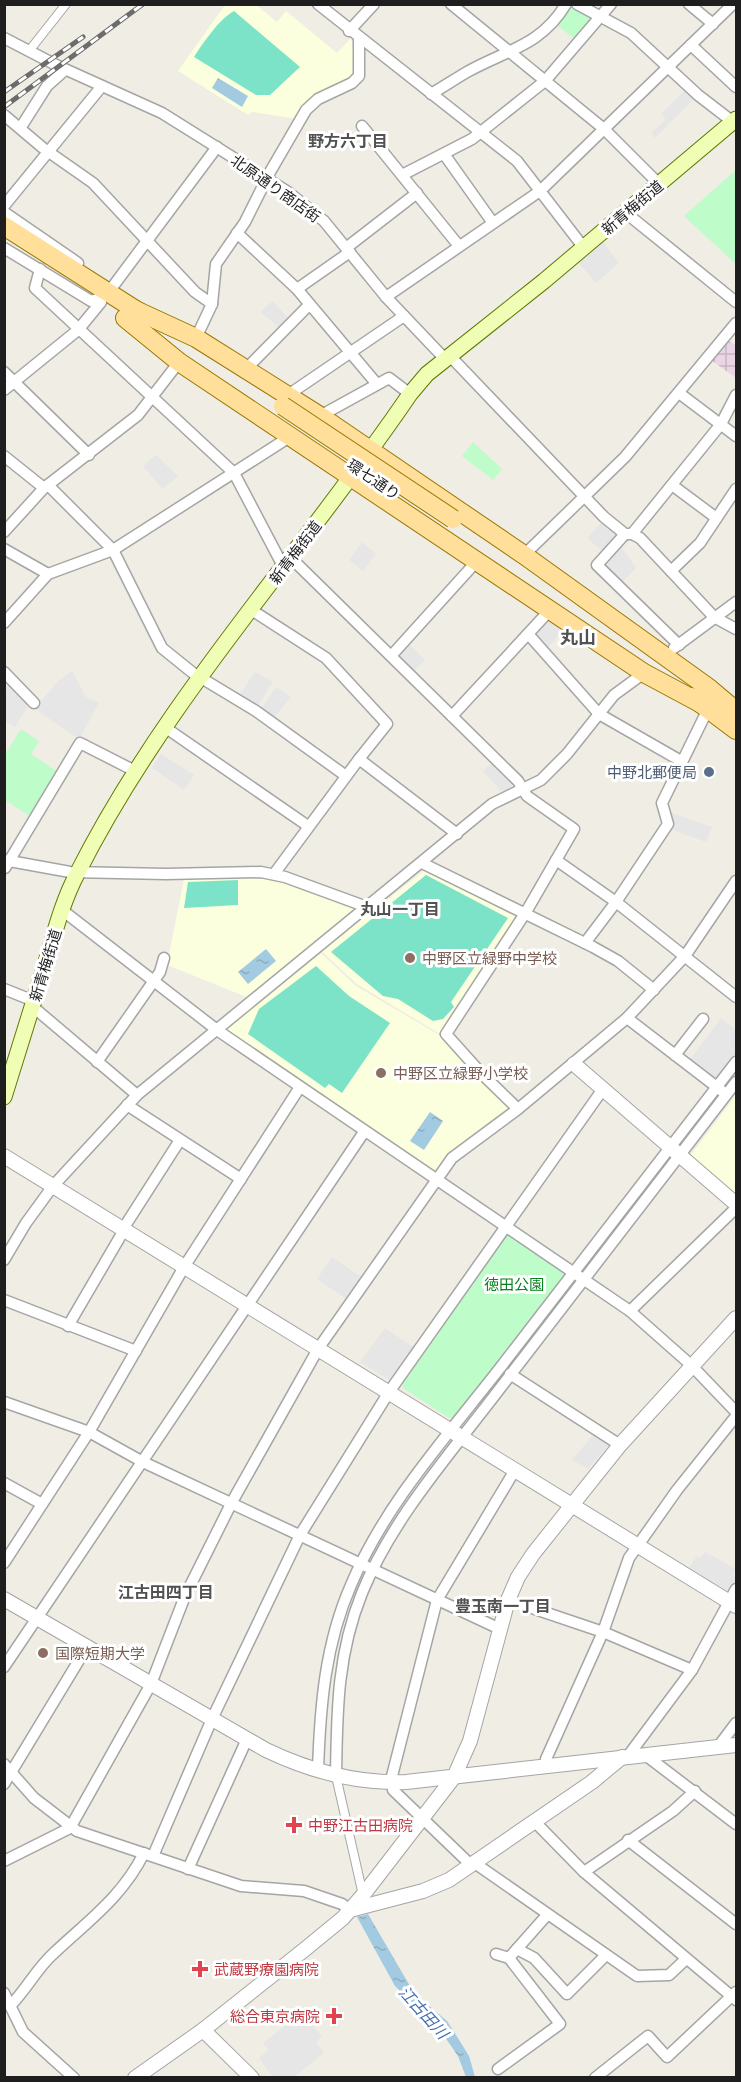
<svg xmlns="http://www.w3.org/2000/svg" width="741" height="2082" font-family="Lato,'Noto Sans JP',sans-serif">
  <defs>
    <pattern id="industrial-grid" width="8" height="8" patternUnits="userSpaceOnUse" patternTransform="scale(1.5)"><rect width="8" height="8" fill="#e9d5e3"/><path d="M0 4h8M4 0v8" fill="none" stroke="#c7b6c2"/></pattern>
    <pattern id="water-ripples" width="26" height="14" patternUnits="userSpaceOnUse" patternTransform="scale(1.5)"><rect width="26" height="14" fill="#a2cae0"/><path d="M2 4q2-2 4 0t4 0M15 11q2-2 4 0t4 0" fill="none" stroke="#8badc0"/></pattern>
  </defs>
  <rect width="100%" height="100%" fill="#f0ede4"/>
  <polygon fill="url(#industrial-grid)" points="727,340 735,345 736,343 736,378 711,360"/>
  <g fill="#fbffdd">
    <polygon points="255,4 277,22 286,11 337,53 350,39 352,41 356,74 297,119 252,112 248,115 178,71 225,5"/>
    <polygon points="425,870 514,912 515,919 440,1034 357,984 315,945 249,998 167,965 184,879 275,877 355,905 364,918"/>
    <polygon points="321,953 356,986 441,1036 509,1108 508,1112 449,1154 434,1173 225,1030"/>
    <polygon points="736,1095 736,1194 691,1155"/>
  </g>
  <g fill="#befcca">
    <polygon points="571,5 594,19 576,40 558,26"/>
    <polygon points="736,170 736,264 684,216"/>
    <polygon points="473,442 502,469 493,480 462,456"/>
    <polygon points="21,729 39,741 31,754 58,772 31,817 5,800 4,756"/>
    <polygon points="506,1235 510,1235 565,1272 565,1276 454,1417 449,1418 403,1388 402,1382"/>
  </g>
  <g fill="#7de3c8">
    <path d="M234,11L300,67L270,95H256L194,57C204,42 219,19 234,11Z"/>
    <polygon points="426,875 508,918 451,1002 454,1007 443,1019 433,1021 398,999 383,996 331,952"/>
    <polygon points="238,880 238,905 184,908 188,882"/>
    <polygon points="316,966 349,996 390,1023 342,1093 329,1084 325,1088 248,1034 259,1009"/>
  </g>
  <g fill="#e6e6e6">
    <polygon points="687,88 697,96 655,138 651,133 666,120 661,114"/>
    <polygon points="603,242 619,263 596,283 579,263"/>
    <polygon points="273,301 290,320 281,329 260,312"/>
    <polygon points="156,455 178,476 163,489 143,466"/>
    <polygon points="602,522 619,538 606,554 587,538"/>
    <polygon points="362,542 376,554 363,571 349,560"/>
    <polygon points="621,547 636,568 621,583 604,566"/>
    <polygon points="548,617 564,629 546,650 533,635"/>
    <polygon points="408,643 425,660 414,671 397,655"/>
    <polygon points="72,671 86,697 99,703 79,739 35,709 58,681"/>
    <polygon points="255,672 273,682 256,708 238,697"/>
    <polygon points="10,682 27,700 27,707 15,727 5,720 5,691"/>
    <polygon points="276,687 291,697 274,718 261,709"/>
    <polygon points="161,754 194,775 184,790 152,768"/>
    <polygon points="493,762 516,786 515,791 504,795 483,771"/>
    <polygon points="669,812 712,827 706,842 673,830"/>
    <polygon points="721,1018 736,1030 736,1054 716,1083 689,1061"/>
    <polygon points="332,1257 363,1278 348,1300 317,1279"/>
    <polygon points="385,1328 416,1349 391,1381 360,1362"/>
    <polygon points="594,1434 611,1443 588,1469 572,1460"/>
    <polygon points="705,1552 736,1569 733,1575 736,1579 731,1589 726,1590 689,1567 697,1556 700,1558"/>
    <polygon points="303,2012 322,2037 316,2042 324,2053 294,2077 273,2077 259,2058 269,2050 263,2043"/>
  </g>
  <g fill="url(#water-ripples)">
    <polygon points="218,78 248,96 242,107 212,88"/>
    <polygon points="266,949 276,961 248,984 238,972"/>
    <polygon points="430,1112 443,1121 424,1150 410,1141"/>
    <polygon points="368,1914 414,1993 447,2021 456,2035 469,2056 475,2077 466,2077 458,2056 440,2030 395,1986 357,1917"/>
  </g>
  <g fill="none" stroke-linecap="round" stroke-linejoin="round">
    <g stroke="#a5a5a5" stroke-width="10">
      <g id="pedestrian">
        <polyline points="29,51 66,4"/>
        <polyline points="336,1776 363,1895"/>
      </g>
    </g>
    <g stroke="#a5a5a5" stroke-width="13">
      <g id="minor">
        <polyline points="318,4 517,161 584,248"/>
        <polyline points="451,4 604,129 659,184"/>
        <polyline points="577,4 631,33 698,95 733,122"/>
        <polyline points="689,4 713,24"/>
        <polyline points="349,31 374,4"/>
        <polyline points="4,38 58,66 162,113 288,192 324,221 386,297 445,359"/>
        <polyline points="691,45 736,87"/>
        <path d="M431,94C443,87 455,79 467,72C506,50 541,46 566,4"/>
        <polyline points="4,115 43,148 93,183 195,292 212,304"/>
        <polyline points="362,126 459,246"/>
        <polyline points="21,127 47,86 65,70"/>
        <polyline points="444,154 493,223"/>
        <polyline points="402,175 472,139 545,81 611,4"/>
        <polyline points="4,206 102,86"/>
        <polyline points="4,212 78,263"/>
        <polyline points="626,213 736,302"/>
        <polyline points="237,233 297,289 376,383"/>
        <polyline points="4,248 91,301 97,299"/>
        <polyline points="346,248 417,193"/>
        <polyline points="40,269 35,288 234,473 284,568"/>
        <polyline points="297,289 350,252"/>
        <polyline points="108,293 217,147"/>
        <polyline points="386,297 540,191 733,4"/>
        <polyline points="196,338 212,304 216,264 245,222 270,172 306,110 318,99 352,83 359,76 359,39"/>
        <polyline points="450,356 604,517 625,534 632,534 640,538 714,617 736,629"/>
        <polyline points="246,369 309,305"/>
        <polyline points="4,372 89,455"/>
        <polyline points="4,390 78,330 101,302"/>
        <polyline points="679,393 736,436"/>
        <polyline points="288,395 404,316"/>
        <polyline points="320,416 389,378 410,394"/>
        <polyline points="4,456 44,488"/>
        <polyline points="48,485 113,550 162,648 193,673 256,711 346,776"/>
        <polyline points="672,485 715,517"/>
        <polyline points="4,532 44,488 138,415 179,362"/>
        <polyline points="625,534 597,565 679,645"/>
        <polyline points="632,534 721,424 736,395"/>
        <polyline points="4,549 48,574"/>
        <polyline points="524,555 625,457 736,323"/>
        <polyline points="291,558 518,781 527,796 574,829 526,912 446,1034 481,1073 518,1109"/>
        <polyline points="671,571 700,543 736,489"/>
        <polyline points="250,609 326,658 387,724 359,759"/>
        <polyline points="4,623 48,574 113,550 291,436"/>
        <polyline points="529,635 599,714 681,761"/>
        <polyline points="674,648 736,602"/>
        <polyline points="391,656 477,561"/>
        <polyline points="4,672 34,703"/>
        <polyline points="452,716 550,610"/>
        <polyline points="166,728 308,826"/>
        <polyline points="4,860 70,872 166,874 261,872 285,877 367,907"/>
        <polyline points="556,860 616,902 668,824 662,803 708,709"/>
        <polyline points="422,863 593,947 618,961 654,990"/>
        <polyline points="5,868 80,743 137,772"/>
        <polyline points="274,874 359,759 457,834"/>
        <polyline points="62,910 217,1030 630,1311 691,1365 736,1412"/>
        <polyline points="585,943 616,902 736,997"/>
        <polyline points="4,989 34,1001"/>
        <polyline points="32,1006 137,1095"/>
        <polyline points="627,1018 722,1091"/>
        <polyline points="675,1055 703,1019"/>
        <polyline points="97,1062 160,972 164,958"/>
        <polyline points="127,1105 241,1179"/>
        <polyline points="123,1229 180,1140"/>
        <polyline points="4,1260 26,1223 53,1186 137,1095 492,804 541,780 567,754 614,695 644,673"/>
        <polyline points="4,1300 136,1351"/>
        <polyline points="630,1311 736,1208"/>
        <polyline points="68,1326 124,1230"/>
        <polyline points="510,1374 620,1445"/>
        <polyline points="4,1402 89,1432 143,1462 500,1629"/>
        <polyline points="4,1483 42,1504"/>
        <polyline points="4,1563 89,1432 184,1267 300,1087"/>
        <polyline points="508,1600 603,1632 692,1670"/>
        <polyline points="4,1667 364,1132"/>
        <polyline points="718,1747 736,1723"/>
        <polyline points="644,1754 736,1824"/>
        <polyline points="628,1756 692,1670 736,1589"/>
        <polyline points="4,1764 34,1798 77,1831 241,1886 304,1891 342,1904 350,1910"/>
        <polyline points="547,1765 546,1759 603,1632 629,1558 677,1490 736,1416"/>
        <path d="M318,1771C320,1707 325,1644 351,1585C385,1504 447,1436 500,1368C579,1266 658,1164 736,1062"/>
        <path d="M336,1776C337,1711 337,1655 362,1593C392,1519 450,1454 498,1391C577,1287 657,1185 736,1082"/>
        <polyline points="4,1784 87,1647"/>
        <polyline points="535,1822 584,1872 736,2000"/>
        <polyline points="628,1840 736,1924"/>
        <polyline points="153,1856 212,1719 300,1535 389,1392 603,1089"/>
        <polyline points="4,1861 70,1828 151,1684 185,1596 232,1502 318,1349 452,1158 518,1109 627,1018 685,956 736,881"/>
        <polyline points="476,1864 637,1976 669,1975 686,1959"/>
        <polyline points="472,1866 393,1790 392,1776 437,1600 515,1470"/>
        <polyline points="188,1869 247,1739"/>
        <polyline points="584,1872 673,1811 695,1791"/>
        <polyline points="517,1949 534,1958 567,1994 605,1956"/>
        <polyline points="496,1954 509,1958 547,1915"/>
        <polyline points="4,1993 23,2032 74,2078"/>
        <path d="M10,2006C27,1989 36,1969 54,1953C88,1921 123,1896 144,1853"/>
        <polyline points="498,2069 560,2024 509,1958"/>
        <polyline points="595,2078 648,2036 667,2057 736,1992"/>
      </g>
    </g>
    <g stroke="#a5a5a5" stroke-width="16">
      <g id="tertiary">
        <polyline points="574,1064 736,1204"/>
        <polyline points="4,1156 736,1606"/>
        <path d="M4,1599L266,1750C310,1771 356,1784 406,1782L736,1745"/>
        <polyline points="350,1910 423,1891 449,1880 592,1782 622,1757"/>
        <polyline points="203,2030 252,2078"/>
        <polyline points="135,2078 203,2030 304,1950 343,1918 363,1895 454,1777 470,1741 508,1600 518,1577 533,1554 620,1445 736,1318"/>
      </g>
    </g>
    <g stroke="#5e7a00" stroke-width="17">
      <path id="secondary" d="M4,1097C18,1052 32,1007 46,962C55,931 63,900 78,872C166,698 301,555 410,394L427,374L544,281L736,119"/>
    </g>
    <g stroke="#987800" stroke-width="20">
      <g id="primary">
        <polyline points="4,226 142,314"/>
        <polyline points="131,308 196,338 320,416 524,555 709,688 736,711"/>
        <polyline points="125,318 179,362 644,673 700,703"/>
        <polyline points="692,697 736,730"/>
      </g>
    </g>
    <use href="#pedestrian" stroke="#fff" stroke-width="8"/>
    <use href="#minor" stroke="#fff" stroke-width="10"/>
    <use href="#tertiary" stroke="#fff" stroke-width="14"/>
    <use href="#secondary" stroke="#f0fdb5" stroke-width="15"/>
    <use href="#primary" stroke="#ffdf99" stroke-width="18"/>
    <g stroke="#6c6c6c" stroke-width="5">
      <g id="rail">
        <polyline points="4,92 83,37"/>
        <polyline points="4,107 143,4"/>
      </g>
    </g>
    <use href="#rail" stroke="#fff" stroke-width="3" stroke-dasharray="9" stroke-linecap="butt"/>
    <g stroke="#987800" stroke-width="20" stroke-linecap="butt">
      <polyline id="primary-bridge" points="283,406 453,519"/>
    </g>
    <use href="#primary-bridge" stroke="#ffdf99" stroke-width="18"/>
  </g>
  <circle fill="#5c6f8a" stroke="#fff" stroke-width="2" cx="709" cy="772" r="6"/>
  <g fill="#8d6e63" stroke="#fff" stroke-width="2">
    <circle cx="410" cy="958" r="6"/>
    <circle cx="381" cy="1073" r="6"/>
    <circle cx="43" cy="1653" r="6"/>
  </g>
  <g fill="#e0444e" stroke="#fff" stroke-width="2">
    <path d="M291 1816h6v6h6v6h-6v6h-6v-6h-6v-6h6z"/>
    <path d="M197 1960h6v6h6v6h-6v6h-6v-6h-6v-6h6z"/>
    <path d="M331 2007h6v6h6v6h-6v6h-6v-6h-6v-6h6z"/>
  </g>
  <g text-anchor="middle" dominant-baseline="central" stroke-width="6" stroke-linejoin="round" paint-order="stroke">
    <g font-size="15" fill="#1e1e1e" stroke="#fff">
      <text transform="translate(276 188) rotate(35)">北原通り商店街</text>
      <text transform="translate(632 207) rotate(-40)">新青梅街道</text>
      <text transform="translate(374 479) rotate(34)">環七通り</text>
      <text transform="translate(295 552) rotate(-53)">新青梅街道</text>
      <text transform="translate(45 965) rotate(-73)">新青梅街道</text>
    </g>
    <g font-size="15" fill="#4e5e75" stroke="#fff" text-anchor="end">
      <text x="697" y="772">中野北郵便局</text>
    </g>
    <g font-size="15" fill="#785e54" stroke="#fff" text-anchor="start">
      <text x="422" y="958">中野区立緑野中学校</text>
      <text x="393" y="1073">中野区立緑野小学校</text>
      <text x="55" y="1653">国際短期大学</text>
    </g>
    <g font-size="15" fill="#06821f" stroke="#fff">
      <text x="514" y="1284">徳田公園</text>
    </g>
    <g font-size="15" fill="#be3a42" stroke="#fff" text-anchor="start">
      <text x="308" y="1825">中野江古田病院</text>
      <text x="214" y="1969">武蔵野療園病院</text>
      <text x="320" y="2016" text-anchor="end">総合東京病院</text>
    </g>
    <g font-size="16" font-weight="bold" fill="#515151" stroke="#fff">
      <text x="348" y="140">野方六丁目</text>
      <text x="400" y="908">丸山一丁目</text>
      <text x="166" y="1591">江古田四丁目</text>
      <text x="503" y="1605">豊玉南一丁目</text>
    </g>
    <g font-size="16" font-style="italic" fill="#466fb3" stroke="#fff">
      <text transform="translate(424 2012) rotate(48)">江古田川</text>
    </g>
    <g font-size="18" font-weight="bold" fill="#515151" stroke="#fff">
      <text x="578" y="637">丸山</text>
    </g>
  </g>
  <rect width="741" height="2082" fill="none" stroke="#1e1e1e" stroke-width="12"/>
</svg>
